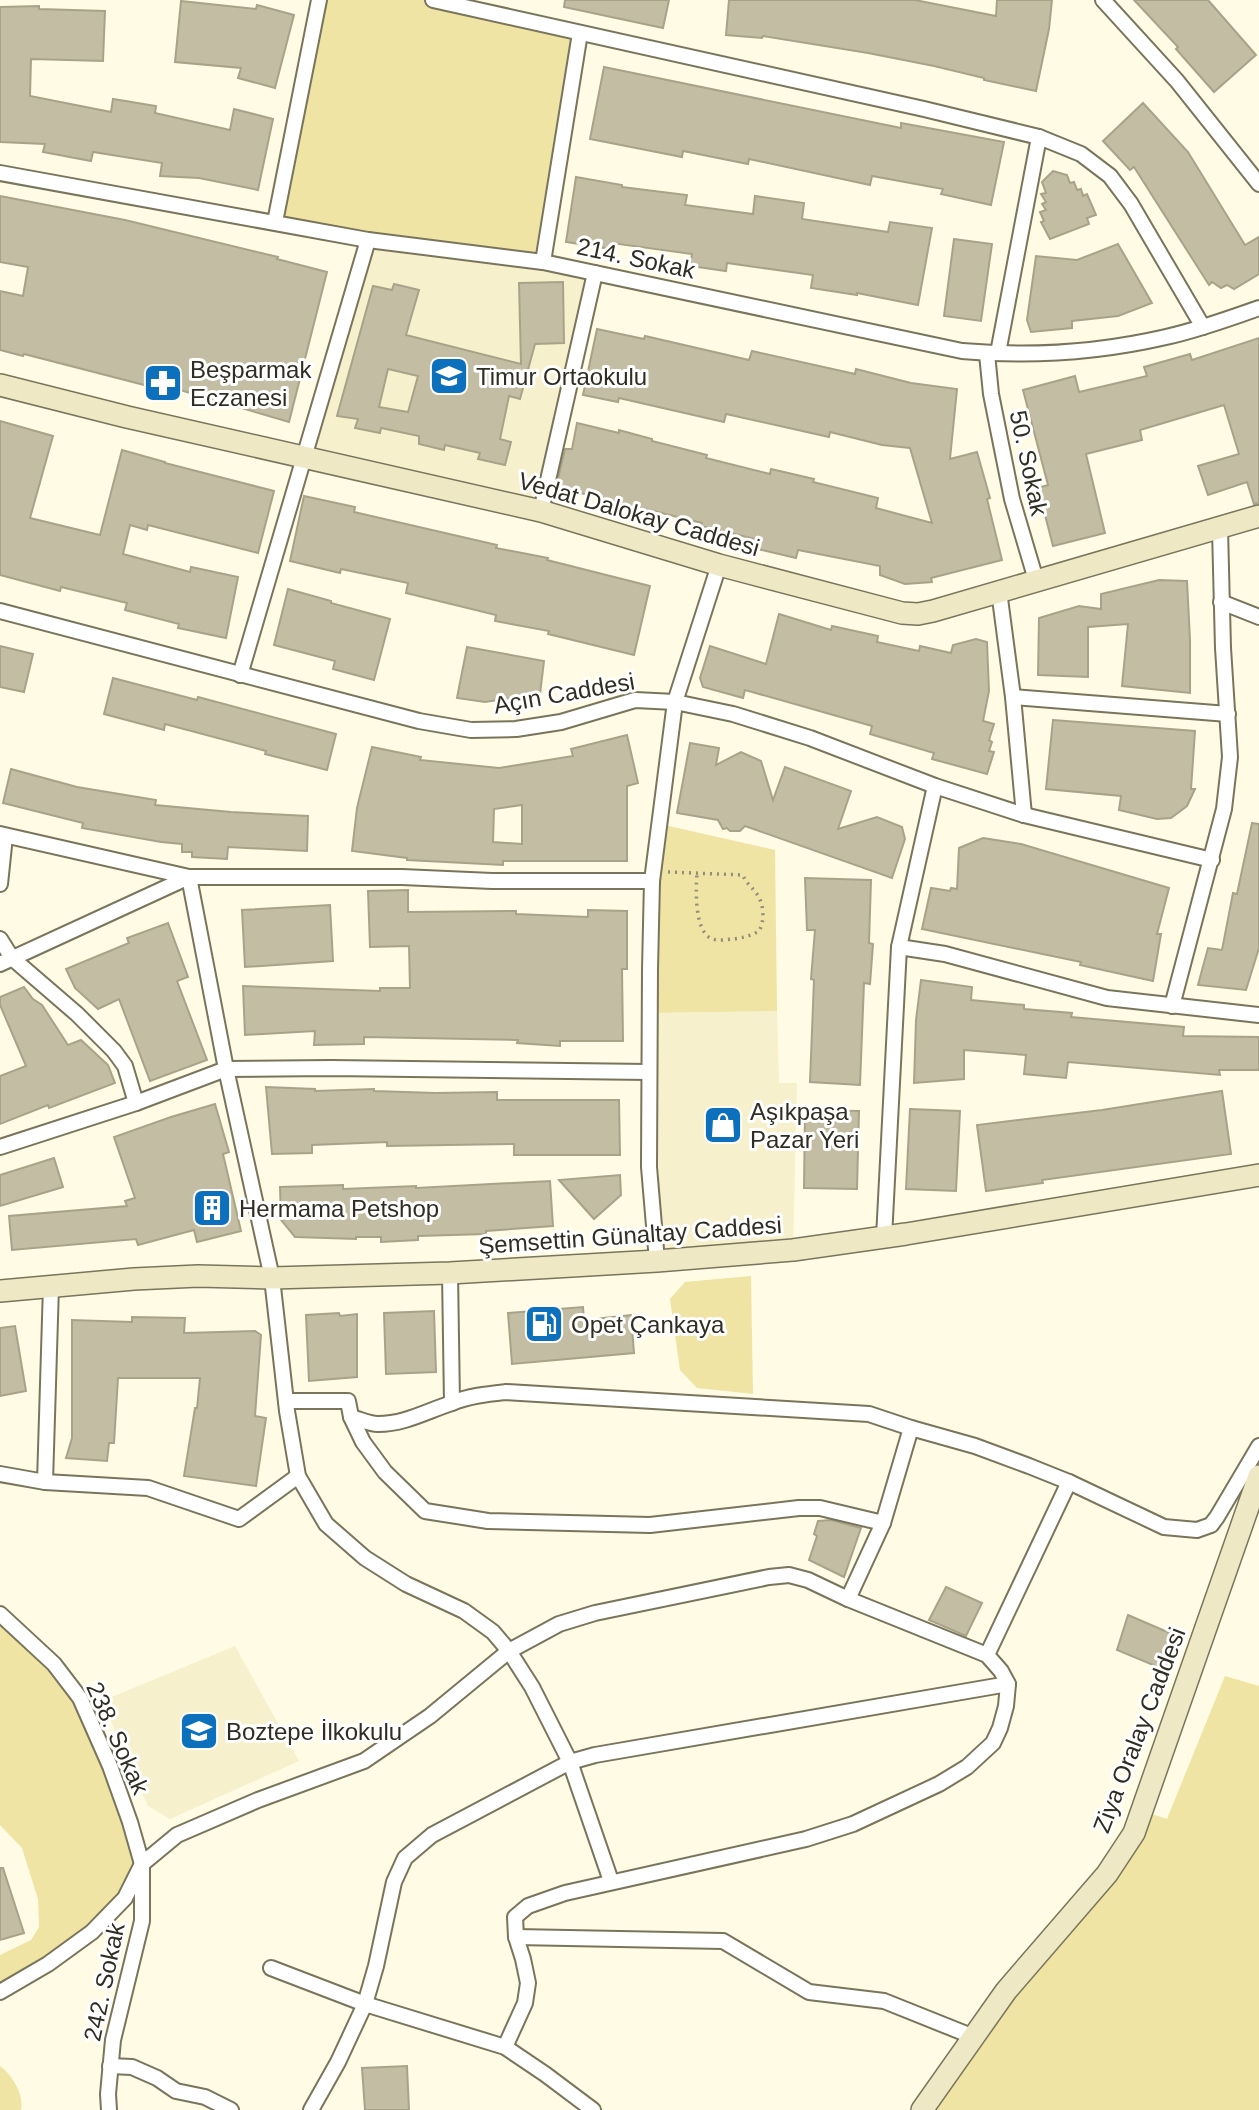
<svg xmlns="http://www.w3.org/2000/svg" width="1259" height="2110" font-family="Arial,sans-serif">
  <rect width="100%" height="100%" fill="#fffbe4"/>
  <g fill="#f7f0cc">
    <polygon points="368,240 595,273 541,511 304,457"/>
    <polygon points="777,1011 779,1083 797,1083 793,1250 657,1261 649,1013"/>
    <polygon points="235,1646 299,1761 170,1819 148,1806 102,1701"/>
  </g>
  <g fill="#efe4a3">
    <polygon points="319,0 433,0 580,33 543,262 275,222"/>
    <polygon points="660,824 775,850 777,1011 649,1013"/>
    <polygon points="751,1276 753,1394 697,1388 680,1370 670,1299 685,1282"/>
    <polygon points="0,1614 80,1698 142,1864 92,1932 0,1992 0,1955 31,1940 39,1927 38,1899 22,1848 0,1825"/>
    <polygon points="1225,1676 1259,1686 1259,2110 922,2110 1142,1811 1167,1819"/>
    <path d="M0,2066C12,2075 24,2094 21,2110H0Z"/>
  </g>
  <g fill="#c3bea3" stroke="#a8a388" stroke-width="2" fill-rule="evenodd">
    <polygon points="565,0 669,0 663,28 564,7"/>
    <polygon points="729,0 915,0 996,16 997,0 1052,0 1049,29 1036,91 984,80 984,78 934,66 868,53 763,36 762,38 726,35"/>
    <polygon points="1134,0 1208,0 1256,55 1214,92 1176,49 1178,47"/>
    <polygon points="181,1 256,9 257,5 294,15 275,88 238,78 241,68 175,62"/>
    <polygon points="39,6 39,9 105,11 103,61 31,59 30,96 111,112 113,99 156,106 155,113 230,130 234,109 273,119 258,190 199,178 160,176 162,163 93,152 91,161 43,152 45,144 0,142 0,7"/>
    <polygon points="604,67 901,128 901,123 1004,142 991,205 941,194 943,189 872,176 870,185 749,159 748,164 683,151 682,157 590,139"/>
    <polygon points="1143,103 1188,152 1245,245 1259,237 1259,274 1234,289 1227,285 1221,288 1212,282 1209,285 1134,167 1130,170 1103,141"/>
    <polygon points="1053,171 1067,175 1070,183 1074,182 1077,190 1081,189 1083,196 1087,194 1096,215 1087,218 1089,224 1050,239 1041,222 1044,221 1040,212 1046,210 1042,204 1046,202 1041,194 1046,193 1042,182"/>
    <polygon points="576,177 622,185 622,187 687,195 685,205 753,214 755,196 804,203 802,219 888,232 890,222 932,228 918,305 857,293 857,295 811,288 813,275 727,263 726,271 690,266 692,254 612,243 611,249 566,242"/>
    <polygon points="0,196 125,220 278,257 277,259 327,272 289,422 180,390 179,394 24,354 23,356 0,350 0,291 23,296 28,267 0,262"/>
    <polygon points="954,239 992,244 981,321 944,316"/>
    <polygon points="1118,244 1152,303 1118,316 1072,321 1072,328 1031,332 1027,320 1036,256 1077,260"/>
    <path d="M563,282L564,343L535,344L520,399L509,396L500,439L511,442L505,465L478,459L480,453L445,445L444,450L419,444V436L381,428L380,433L355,428L358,419L337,416L373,286L392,290L394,284L419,290L406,335L521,364L519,283ZM388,369L418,376L408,412L379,407Z"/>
    <polygon points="597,329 644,339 645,336 749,360 752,351 855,374 856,369 911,383 957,389 950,459 977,452 990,498 987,499 1002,560 931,578 932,582 905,584 880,575 880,566 798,550 796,558 753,548 755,539 701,526 702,523 556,487 565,449 572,449 577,423 619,433 619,430 652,439 652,441 707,455 706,458 770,474 771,469 814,479 813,482 878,498 876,508 932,523 910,448 882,445 830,432 829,437 726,414 724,422 619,398 618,402 583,395"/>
    <polygon points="1259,338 1259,503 1254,504 1247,482 1208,495 1198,466 1239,454 1224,405 1140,430 1142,440 1086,454 1105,533 1053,546 1038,488 1048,485 1023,390 1075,376 1079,392 1147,376 1144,367 1190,354 1192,360"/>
    <polygon points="0,421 53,436 30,518 100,535 122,450 165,462 165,463 274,491 258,553 148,525 147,530 130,525 123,554 190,572 191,567 238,577 226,638 178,628 179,624 125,610 127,603 61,587 60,591 0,575"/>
    <polygon points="304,496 355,507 354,512 497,545 496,548 548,558 547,560 650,586 634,655 548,634 549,631 495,621 496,615 406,593 408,583 341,569 340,573 290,561"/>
    <polygon points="1159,580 1187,581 1190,640 1190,693 1122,686 1128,624 1088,627 1088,677 1038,675 1039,618 1079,606 1101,609 1101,594"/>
    <polygon points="288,589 331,601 331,603 390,619 374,680 333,669 335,661 274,645"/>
    <polygon points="779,614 831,630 832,626 878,636 877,642 919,651 920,646 951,653 953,645 976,639 987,642 989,691 983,721 994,724 989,740 992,742 989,751 994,752 987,774 932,759 934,753 870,734 872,726 745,690 743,698 703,687 700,678 710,646 766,664"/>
    <polygon points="0,646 33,654 24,692 0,687"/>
    <polygon points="467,647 544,661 540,694 485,702 457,698"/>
    <polygon points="113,678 197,700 198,697 336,734 327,770 265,754 266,751 165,724 164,730 104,714"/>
    <polygon points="1053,720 1195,731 1191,789 1195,789 1187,806 1171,818 1157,819 1119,810 1121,796 1046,789"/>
    <path d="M627,735L638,783L627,786V861H503V865L407,860V858L352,851L357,808L372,747L421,757L420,760L499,768L573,756L571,749ZM522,805V844L493,842L494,809Z"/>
    <polygon points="690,743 719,748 716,765 741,752 761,761 773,800 785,767 851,791 838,829 877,817 902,827 905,839 892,878 745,826 740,831 730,831 727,828 723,829 718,820 677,813"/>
    <polygon points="11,769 77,787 156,800 155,805 231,812 308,816 307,851 228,847 227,859 192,857 192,852 182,852 182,844 161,842 82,828 83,823 3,803"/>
    <polygon points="1252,823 1259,824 1259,948 1246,990 1198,985 1208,948 1222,950 1233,893 1237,894"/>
    <polygon points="983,838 1021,844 1169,888 1157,934 1161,934 1153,981 1080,965 1081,962 922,929 931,888 950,891 951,888 957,889 959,848"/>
    <polygon points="805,878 871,880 869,943 873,944 870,984 864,983 860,1085 810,1082 814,980 811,979 815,930 807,930"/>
    <polygon points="408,890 408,912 516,911 516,914 588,917 588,910 627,911 627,969 622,969 623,1041 560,1041 560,1046 517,1043 518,1040 364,1037 364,1044 314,1045 315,1031 245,1035 243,986 380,991 380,988 410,988 409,946 370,947 368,891"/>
    <polygon points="330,905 333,961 245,967 242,910"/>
    <polygon points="168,923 188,977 177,981 207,1060 150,1081 119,999 98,1009 75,988 66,969 129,943 127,938"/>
    <polygon points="921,980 972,987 971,1000 1024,1005 1024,1009 1072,1013 1071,1017 1184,1027 1183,1036 1259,1037 1259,1070 1219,1070 1220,1075 1068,1062 1066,1078 1024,1074 1026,1055 964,1050 964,1079 914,1083 916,1020"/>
    <polygon points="24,987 33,999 42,1005 68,1045 81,1040 108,1065 115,1083 49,1108 48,1105 0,1124 0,1076 26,1066 0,1005 0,997"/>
    <polygon points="266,1087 315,1089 315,1091 374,1089 374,1091 436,1093 497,1092 497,1100 619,1100 620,1155 514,1155 514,1144 387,1146 387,1142 312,1145 312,1153 272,1154"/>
    <polygon points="1222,1091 1231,1154 1042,1180 1043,1183 986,1191 977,1125 1102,1110"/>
    <polygon points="215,1104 229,1152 223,1154 241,1231 197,1242 194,1230 138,1245 136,1239 12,1250 9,1216 127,1206 125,1201 135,1198 114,1137 171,1117"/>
    <polygon points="910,1109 960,1111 956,1191 906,1189"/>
    <polygon points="805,1110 859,1111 857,1189 804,1188"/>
    <polygon points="54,1158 63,1187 0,1206 0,1175"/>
    <polygon points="620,1175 621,1195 594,1219 559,1180"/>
    <polygon points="550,1181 553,1226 486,1231 486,1234 418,1236 418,1240 381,1242 381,1237 356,1237 356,1239 295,1237 281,1220 280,1187 343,1185 343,1189 416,1186 416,1188"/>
    <polygon points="583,1307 584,1320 631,1315 634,1353 512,1364 508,1313"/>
    <polygon points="434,1311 436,1372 386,1374 384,1313"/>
    <polygon points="339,1313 340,1316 357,1314 357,1377 309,1381 306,1315"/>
    <polygon points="132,1317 185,1318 184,1333 255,1331 261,1335 255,1416 266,1418 256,1486 184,1476 195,1408 197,1408 200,1378 118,1378 114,1443 109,1443 107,1461 66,1458 72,1438 72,1320 132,1322"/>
    <polygon points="15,1326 26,1391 0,1396 0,1328"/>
    <polygon points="831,1520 861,1528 844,1577 809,1560 817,1536 814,1534 818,1521"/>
    <polygon points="946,1587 982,1603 966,1636 929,1620"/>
    <polygon points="1128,1615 1177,1636 1165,1670 1117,1650"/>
    <polygon points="0,1868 3,1868 24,1933 0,1940"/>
    <polygon points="407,2066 409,2110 365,2110 362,2068"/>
  </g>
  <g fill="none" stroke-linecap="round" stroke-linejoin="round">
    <g stroke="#79755c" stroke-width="18">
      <g id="street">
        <polyline points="433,0 924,109 1039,137 1081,154 1110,176 1131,204 1203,327"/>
        <polyline points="1103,0 1177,81 1259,184"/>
        <path d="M0,173L368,240L543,262L962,351C1030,357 1101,352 1166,337C1198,330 1228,319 1259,308"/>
        <polyline points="275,222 319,0"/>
        <polyline points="543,262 580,33"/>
        <polyline points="998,353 1039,137"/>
        <polyline points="987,354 991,394 1012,499 1036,580"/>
        <polyline points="541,511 595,273"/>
        <polyline points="999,591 1013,697 1024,815"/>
        <polyline points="1221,602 1259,617"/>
        <polyline points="0,611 419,721 471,730 516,729 561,722 635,700 675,702 733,714 810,738 935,786 1024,815 1212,860"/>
        <polyline points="240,675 368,240"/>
        <polyline points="1013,697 1228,714"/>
        <polyline points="0,834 189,877 226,1069 272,1278 287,1411 298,1476 326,1524 365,1558 406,1584 464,1611 493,1632 509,1651 532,1687 570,1762 611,1881"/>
        <polyline points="0,884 5,836"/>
        <polyline points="0,939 12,958 77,1014 114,1051 125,1066 136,1103"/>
        <polyline points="899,947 945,954 1107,998 1259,1015"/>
        <polyline points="0,964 189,877 402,877 492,881 652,881"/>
        <polyline points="1172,1006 1224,809 1230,757 1223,648 1220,529"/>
        <polyline points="0,1147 136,1103 226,1069 331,1068 649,1072"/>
        <polyline points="884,1238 899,947 935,786"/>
        <polyline points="657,1261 649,1167 650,969 652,881 675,702 719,565"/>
        <polyline points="450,1273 452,1403"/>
        <polyline points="286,1401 348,1401 351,1417 363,1442 385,1472 425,1511 488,1521 650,1525 799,1508 820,1508 883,1523"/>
        <path d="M351,1417C359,1419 369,1424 378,1424C405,1424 427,1411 452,1403C469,1396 488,1394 506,1392L869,1414L911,1428L975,1446L1029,1466L1069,1482L1164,1527L1197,1530L1211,1525L1217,1517L1259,1446"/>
        <polyline points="0,1474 45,1482 148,1488 239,1519 298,1476"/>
        <polyline points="45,1482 51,1286"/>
        <polyline points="848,1599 883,1523 911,1428"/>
        <polyline points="0,1614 54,1664 80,1698 110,1766 130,1822 142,1864 142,1921 113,2040 108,2094 109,2110"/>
        <polyline points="987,1655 1069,1482"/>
        <polyline points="516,1937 723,1941 809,1992 884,2001 974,2037"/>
        <polyline points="271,1968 365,2004 505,2047 545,2074 593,2110"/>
        <polyline points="0,1992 48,1964 92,1932 125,1898 142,1864 177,1835 258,1800 364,1761 430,1716 509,1651 559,1624 595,1613 769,1577 789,1575 808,1580 848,1599 987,1655 1001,1671 1008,1684 1006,1706 1000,1728 993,1743 967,1767 939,1784 853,1824 806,1839 565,1893 528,1906 515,1917 516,1937 523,1959 528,1983 525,2003 505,2047"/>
        <polyline points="110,2066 132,2067 157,2078 176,2091 205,2097 231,2110"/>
        <polyline points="311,2110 338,2062 365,2004 376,1966 394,1882 405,1858 432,1835 570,1762 595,1755 1008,1684"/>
      </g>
    </g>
    <g stroke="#79755c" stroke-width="24">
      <g id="secondary">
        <polyline points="0,385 127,417 541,511 719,565 902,613 918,614 933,611 1259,516"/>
        <polyline points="0,1291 134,1279 198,1276 272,1278 450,1273 657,1261 793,1250 906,1234 1259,1175"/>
        <polyline points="922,2110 1006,1991 1107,1874 1134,1833 1259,1476"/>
      </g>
    </g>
    <path stroke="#908d7c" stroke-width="3.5" stroke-dasharray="2 5" stroke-linecap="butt" d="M668,872L743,875C746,883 751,886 756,893C764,902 765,921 759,931C751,936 742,938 732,939C725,940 716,941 710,938C694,928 696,889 697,873"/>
    <use href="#street" stroke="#fff" stroke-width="14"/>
    <use href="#secondary" stroke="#efe8c4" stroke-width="21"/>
  </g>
  <defs>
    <g id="school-square" transform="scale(2.0125)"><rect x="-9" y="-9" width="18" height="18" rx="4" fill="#0c70bc" stroke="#fff"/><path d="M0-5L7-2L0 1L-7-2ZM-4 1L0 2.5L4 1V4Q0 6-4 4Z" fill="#fff"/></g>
    <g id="pharmacy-square" transform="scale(2.0125)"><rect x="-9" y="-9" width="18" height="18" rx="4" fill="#0c70bc" stroke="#fff"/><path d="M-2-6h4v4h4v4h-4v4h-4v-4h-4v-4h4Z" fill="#fff"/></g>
    <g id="shop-square" transform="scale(2.0125)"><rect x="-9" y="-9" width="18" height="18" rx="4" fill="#0c70bc" stroke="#fff"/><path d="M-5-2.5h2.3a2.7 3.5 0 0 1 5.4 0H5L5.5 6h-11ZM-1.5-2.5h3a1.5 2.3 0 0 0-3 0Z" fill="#fff"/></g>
    <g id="building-square" transform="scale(2.0125)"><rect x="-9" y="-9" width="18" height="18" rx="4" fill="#0c70bc" stroke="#fff"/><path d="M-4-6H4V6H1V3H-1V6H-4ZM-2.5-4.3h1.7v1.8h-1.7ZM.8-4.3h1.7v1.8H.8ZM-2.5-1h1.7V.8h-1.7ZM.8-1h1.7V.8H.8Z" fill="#fff"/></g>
    <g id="fuel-square" transform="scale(2.0125)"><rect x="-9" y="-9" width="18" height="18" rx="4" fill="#0c70bc" stroke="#fff"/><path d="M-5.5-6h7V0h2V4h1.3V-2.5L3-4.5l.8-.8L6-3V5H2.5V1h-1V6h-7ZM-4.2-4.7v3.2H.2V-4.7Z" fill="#fff"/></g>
  </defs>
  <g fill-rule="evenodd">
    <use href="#school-square" x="449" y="376"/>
    <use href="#pharmacy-square" x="163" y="383"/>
    <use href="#shop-square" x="723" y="1125"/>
    <use href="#building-square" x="212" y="1208"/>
    <use href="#fuel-square" x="544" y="1324"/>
    <use href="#school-square" x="199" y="1731"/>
  </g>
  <g text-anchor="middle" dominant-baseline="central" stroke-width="6" stroke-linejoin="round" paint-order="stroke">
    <g font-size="24" fill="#302e23" stroke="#fff">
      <text transform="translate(636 258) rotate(12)">214. Sokak</text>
      <text transform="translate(1029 463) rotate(78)">50. Sokak</text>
      <text transform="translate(639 514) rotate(16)">Vedat Dalokay Caddesi</text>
      <text transform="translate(564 693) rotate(-10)">Açın Caddesi</text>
      <text transform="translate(630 1235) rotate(-4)">Şemsettin Günaltay Caddesi</text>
      <text transform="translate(1139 1730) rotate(-69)">Ziya Oralay Caddesi</text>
      <text transform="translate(118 1738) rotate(66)">238. Sokak</text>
      <text transform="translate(104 1982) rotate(-78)">242. Sokak</text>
    </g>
    <g font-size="24" fill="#302e23" stroke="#fff" text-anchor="start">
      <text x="190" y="369">Beşparmak<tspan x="190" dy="28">Eczanesi</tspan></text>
      <text x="476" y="376">Timur Ortaokulu</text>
      <text x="750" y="1111">Aşıkpaşa<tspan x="750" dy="28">Pazar Yeri</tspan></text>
      <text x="239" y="1208">Hermama Petshop</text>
      <text x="571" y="1324">Opet Çankaya</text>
      <text x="226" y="1731">Boztepe İlkokulu</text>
    </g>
  </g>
</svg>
